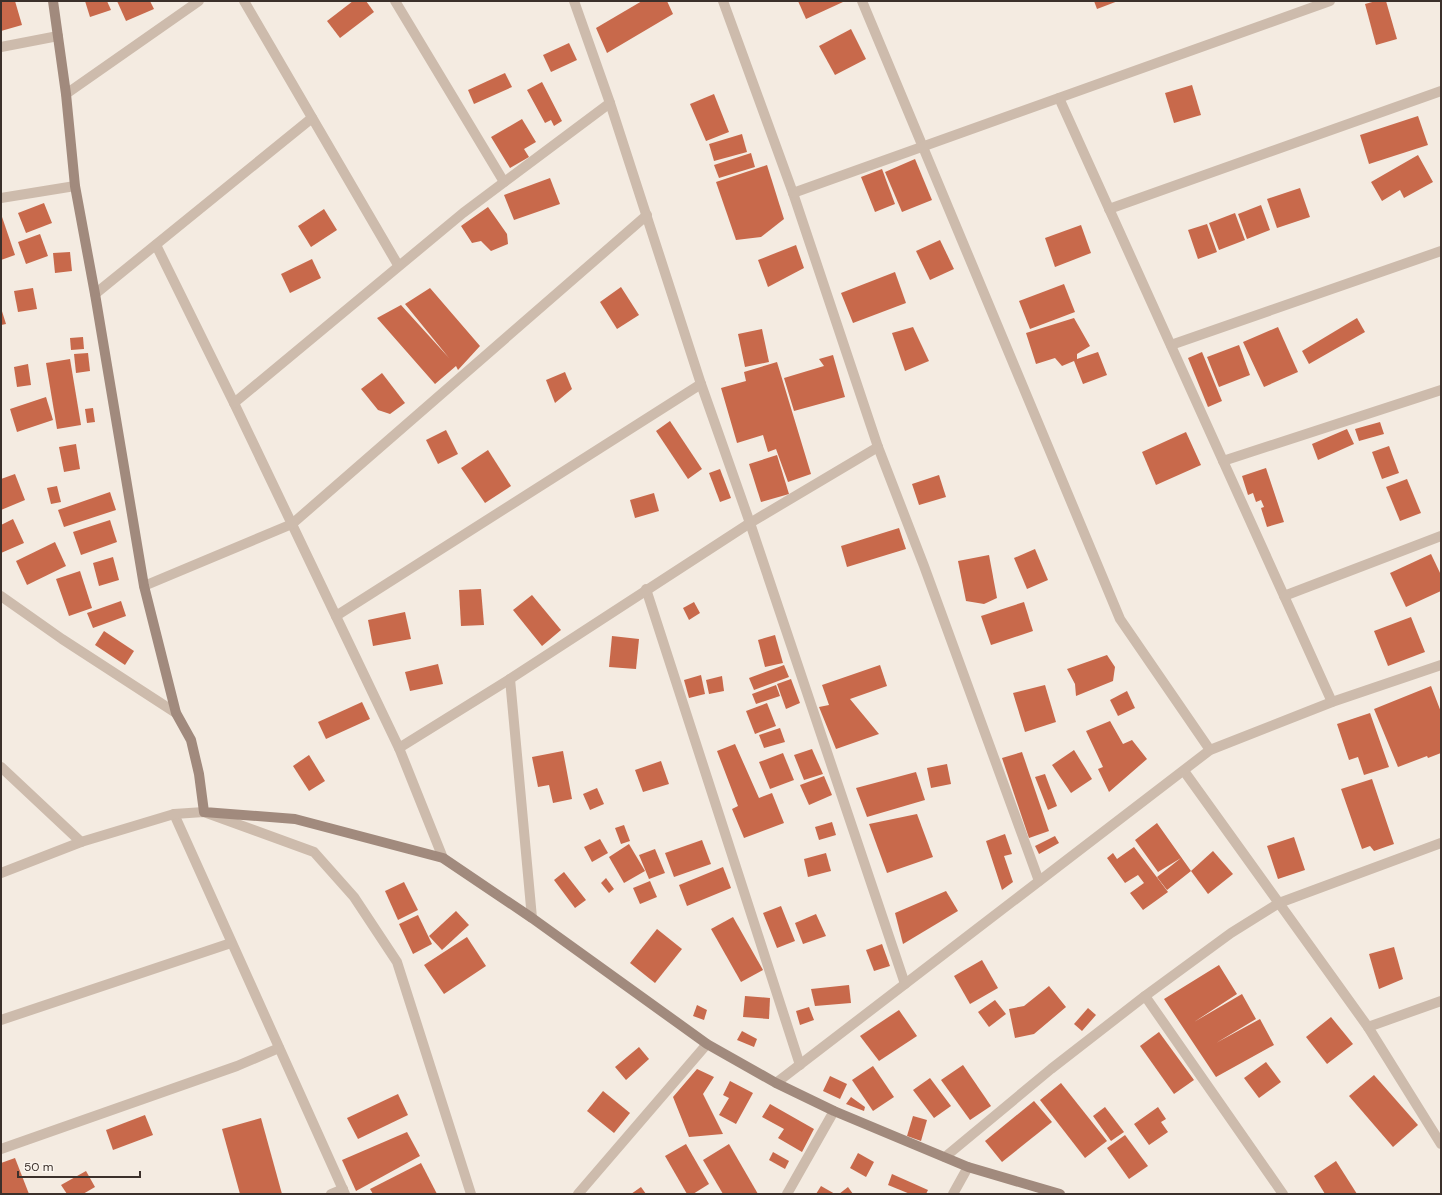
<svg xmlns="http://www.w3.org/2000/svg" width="1442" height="1195" font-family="'DM Sans',sans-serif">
  <rect width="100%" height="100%" fill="#f4ebe1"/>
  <g fill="#c8694b">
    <polygon points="1,1 15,1 22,25 1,31"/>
    <polygon points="85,1 107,1 111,10 90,17"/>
    <polygon points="117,1 150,1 154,9 126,21"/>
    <polygon points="353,1 366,1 374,12 340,38 327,21"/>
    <polygon points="642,1 667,1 673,14 607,53 596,28"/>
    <polygon points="798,1 842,1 843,2 806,19"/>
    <polygon points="1094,1 1118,1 1097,9"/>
    <polygon points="1376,1 1386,1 1397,39 1376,45 1365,4"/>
    <polygon points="851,29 866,59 835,75 819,46"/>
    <polygon points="569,43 577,60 551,72 543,55"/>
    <polygon points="505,73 512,87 474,104 468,90"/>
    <polygon points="542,82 562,121 554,126 551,120 545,123 527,90"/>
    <polygon points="1192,85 1201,115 1174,123 1165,93"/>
    <polygon points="714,94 729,132 706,141 690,104"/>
    <polygon points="1418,116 1428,145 1369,164 1360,135"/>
    <polygon points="522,119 536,142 524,149 529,157 510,168 491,137"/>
    <polygon points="742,134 747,152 714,161 709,144"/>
    <polygon points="751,153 755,167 719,178 714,165"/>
    <polygon points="1418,155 1433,182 1404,198 1400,190 1382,201 1371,182"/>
    <polygon points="915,159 932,200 902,212 885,172"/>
    <polygon points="767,165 784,219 761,237 736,240 716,182"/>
    <polygon points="882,169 895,204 875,212 861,177"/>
    <polygon points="550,178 560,204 514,220 504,195"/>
    <polygon points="1300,188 1310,217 1277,228 1267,199"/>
    <polygon points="44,203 52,223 26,233 18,213"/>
    <polygon points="1261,205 1270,230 1247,239 1238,214"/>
    <polygon points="488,207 507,234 508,244 491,251 481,241 472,243 461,226"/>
    <polygon points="324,209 337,230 311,247 298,226"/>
    <polygon points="1235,213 1245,240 1219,250 1209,223"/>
    <polygon points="1,214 15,255 1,260"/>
    <polygon points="1207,224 1217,252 1198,259 1188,230"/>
    <polygon points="1081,225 1091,253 1055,267 1045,238"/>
    <polygon points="40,234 48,256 26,264 18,242"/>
    <polygon points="940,240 954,269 930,280 916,251"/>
    <polygon points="796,245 804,268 768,287 758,260"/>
    <polygon points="70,252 72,271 55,273 53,253"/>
    <polygon points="312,259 321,278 290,293 281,274"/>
    <polygon points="895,272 906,303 853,323 841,293"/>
    <polygon points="1064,284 1075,312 1030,329 1019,301"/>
    <polygon points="621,287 639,315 617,329 600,302"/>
    <polygon points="33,288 37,309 18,312 14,291"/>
    <polygon points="430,288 480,346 458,370 456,366 435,384 377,318 401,305 449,358 405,304"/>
    <polygon points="1,308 6,324 1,325"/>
    <polygon points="1074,318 1090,346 1077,354 1077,359 1098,352 1107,375 1083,384 1074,361 1062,366 1055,358 1036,364 1026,333"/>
    <polygon points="1357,318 1365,332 1309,364 1302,351"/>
    <polygon points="913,327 929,361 905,371 892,333"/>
    <polygon points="1278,327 1298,372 1264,387 1243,342"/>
    <polygon points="762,329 769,362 745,367 738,334"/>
    <polygon points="83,337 84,349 71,350 70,338"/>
    <polygon points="1239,345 1250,375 1219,387 1207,357"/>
    <polygon points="1202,352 1222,401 1208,407 1188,358"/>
    <polygon points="88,353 90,371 76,373 74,354"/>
    <polygon points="833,355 845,397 794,411 784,378 824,366 819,359"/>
    <polygon points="70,359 81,425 57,429 46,363"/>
    <polygon points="777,362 811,474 788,482 776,449 768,452 763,435 737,443 721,388 746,381 744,372"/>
    <polygon points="28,364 31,385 17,387 14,367"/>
    <polygon points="565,372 572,389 555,403 546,380"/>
    <polygon points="382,373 405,403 390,414 378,410 361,389"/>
    <polygon points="46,397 53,420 17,432 10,409"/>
    <polygon points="93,408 95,422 87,423 85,409"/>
    <polygon points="670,421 702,469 688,479 656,431"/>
    <polygon points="1380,422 1384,434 1359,441 1355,429"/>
    <polygon points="1347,429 1354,444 1318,460 1312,444"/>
    <polygon points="446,430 458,454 438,464 426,440"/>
    <polygon points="1186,432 1201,465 1156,485 1142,452"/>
    <polygon points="76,444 80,469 64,472 59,447"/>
    <polygon points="1389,446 1399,473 1382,479 1372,452"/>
    <polygon points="488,450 511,486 485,503 461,468"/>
    <polygon points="777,455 789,494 761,502 749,464"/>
    <polygon points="1266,468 1284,522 1267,527 1261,508 1264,507 1261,500 1256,502 1253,493 1248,495 1242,476"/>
    <polygon points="720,469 731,498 720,502 709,473"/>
    <polygon points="15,474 25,500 1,510 1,479"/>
    <polygon points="939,475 946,497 919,505 912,484"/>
    <polygon points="1407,479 1421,513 1400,521 1386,487"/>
    <polygon points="57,486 61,502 51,504 47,488"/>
    <polygon points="110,492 116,510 64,527 58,510"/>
    <polygon points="654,493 659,511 635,518 630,500"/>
    <polygon points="13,519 24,543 1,553 1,525"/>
    <polygon points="110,520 117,542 81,555 73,532"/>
    <polygon points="899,528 906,549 847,567 841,546"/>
    <polygon points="55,542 66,566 27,585 16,561"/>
    <polygon points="1035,549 1048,580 1027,589 1014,558"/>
    <polygon points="1431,554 1441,575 1441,591 1406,607 1390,573"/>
    <polygon points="989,555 997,598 984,604 966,601 958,561"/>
    <polygon points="113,557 119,580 99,586 93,563"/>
    <polygon points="80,571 92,608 69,616 56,579"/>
    <polygon points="481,589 484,625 461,626 459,590"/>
    <polygon points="532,595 561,630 542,646 513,610"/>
    <polygon points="121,601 126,616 93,628 87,613"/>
    <polygon points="694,602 700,613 689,620 683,608"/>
    <polygon points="1024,602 1033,631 991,645 981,616"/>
    <polygon points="405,612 411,639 373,646 368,620"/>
    <polygon points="1411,617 1425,652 1388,666 1374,631"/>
    <polygon points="104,631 134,651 125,665 95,645"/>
    <polygon points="775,635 783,663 765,667 758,640"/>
    <polygon points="612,636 639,639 636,669 609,667"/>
    <polygon points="1107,655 1115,667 1113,681 1076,696 1075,684 1067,669"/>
    <polygon points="438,664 443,684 410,691 405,672"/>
    <polygon points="784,665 789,677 754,690 749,678"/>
    <polygon points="880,665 887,686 850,699 879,734 836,749 819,707 829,705 822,685"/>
    <polygon points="701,675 705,694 689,698 684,680"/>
    <polygon points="722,676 724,691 709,694 706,680"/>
    <polygon points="791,679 800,703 786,709 777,684"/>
    <polygon points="776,685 780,696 756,704 752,694"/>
    <polygon points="1045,685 1056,722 1025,732 1013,693"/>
    <polygon points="1431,686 1441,712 1441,753 1428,758 1427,756 1398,767 1374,709"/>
    <polygon points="1127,691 1135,708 1118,716 1110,700"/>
    <polygon points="362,702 370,719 326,739 318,722"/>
    <polygon points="767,703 776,726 755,734 746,711"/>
    <polygon points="1370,713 1389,767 1364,775 1358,757 1349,760 1337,724"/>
    <polygon points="1110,721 1123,744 1132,740 1147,759 1109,792 1098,769 1103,767 1086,731"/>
    <polygon points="780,728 785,742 764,748 759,735"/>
    <polygon points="735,744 759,798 772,793 784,823 744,838 732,809 738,806 717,751"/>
    <polygon points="812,749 823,774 804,780 794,755"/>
    <polygon points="1074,750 1092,779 1071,793 1052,765"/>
    <polygon points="563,751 572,799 553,803 549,785 538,787 532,757"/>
    <polygon points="1022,752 1049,831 1029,838 1002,758"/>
    <polygon points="783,753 794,780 770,789 759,762"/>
    <polygon points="309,755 325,781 309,791 293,766"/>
    <polygon points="661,761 669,784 643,792 635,770"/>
    <polygon points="947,764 951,784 931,788 927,768"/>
    <polygon points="916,772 925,800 867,817 856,788"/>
    <polygon points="1045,774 1057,806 1048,810 1035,777"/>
    <polygon points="824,776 832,795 809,805 800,785"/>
    <polygon points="1372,779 1394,844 1374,851 1370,846 1362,849 1341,789"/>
    <polygon points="597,788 604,804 590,810 583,794"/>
    <polygon points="917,814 933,857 887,873 869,824"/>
    <polygon points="832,822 836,835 819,840 815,827"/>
    <polygon points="1157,823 1191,871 1167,890 1157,877 1181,858 1158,872 1135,840"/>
    <polygon points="624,825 630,841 621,844 615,828"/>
    <polygon points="1005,834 1012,854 1004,856 1013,882 1002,890 986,841"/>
    <polygon points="1055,836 1059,843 1039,854 1035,846"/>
    <polygon points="1294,837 1305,870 1278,879 1267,846"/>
    <polygon points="600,839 608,853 592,862 584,847"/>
    <polygon points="702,840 711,864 674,877 665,853"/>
    <polygon points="629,844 645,871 624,883 609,857"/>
    <polygon points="1134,847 1168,892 1143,910 1130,893 1144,883 1138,875 1125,883 1107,858 1113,853 1117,859"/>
    <polygon points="655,849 665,873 649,879 639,855"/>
    <polygon points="1213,851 1233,874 1208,894 1191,871"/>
    <polygon points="826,853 831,871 808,877 804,859"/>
    <polygon points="723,867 731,888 687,906 679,885"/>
    <polygon points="564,872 586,900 575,908 554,880"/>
    <polygon points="606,878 614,889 609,893 601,883"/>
    <polygon points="650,881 657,897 640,904 633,888"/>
    <polygon points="404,882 418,910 398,920 385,891"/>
    <polygon points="946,891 958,911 903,944 895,913"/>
    <polygon points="781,906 795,941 777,948 763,913"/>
    <polygon points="456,911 469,925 442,950 429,936"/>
    <polygon points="816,914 826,936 803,944 795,923"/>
    <polygon points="418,915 432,944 413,954 399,924"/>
    <polygon points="733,917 763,970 741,982 711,929"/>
    <polygon points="657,929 682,949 655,983 630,963"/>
    <polygon points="467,937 486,966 444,994 424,965"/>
    <polygon points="882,944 890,966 874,971 866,950"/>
    <polygon points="1394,947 1403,979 1379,989 1369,954"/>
    <polygon points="982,960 998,988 970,1004 954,976"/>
    <polygon points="1219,965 1237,994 1194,1022 1242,994 1256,1019 1216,1043 1260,1019 1274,1045 1216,1077 1164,999"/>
    <polygon points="849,985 851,1003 815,1006 811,989"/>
    <polygon points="1049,986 1066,1007 1034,1034 1015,1038 1009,1009 1024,1006"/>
    <polygon points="745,996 770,998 769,1019 743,1017"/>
    <polygon points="995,1000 1006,1014 989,1027 978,1012"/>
    <polygon points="697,1005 707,1010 704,1020 693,1016"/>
    <polygon points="809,1007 814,1020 800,1025 796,1011"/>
    <polygon points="1088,1008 1096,1015 1082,1031 1074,1024"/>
    <polygon points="899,1010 917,1036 879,1061 860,1036"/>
    <polygon points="1331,1017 1353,1044 1327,1064 1306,1037"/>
    <polygon points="742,1031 757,1039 754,1047 737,1040"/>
    <polygon points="1159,1032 1194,1080 1174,1094 1140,1046"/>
    <polygon points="639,1047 649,1059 626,1080 615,1067"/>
    <polygon points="1266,1062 1281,1082 1259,1098 1244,1078"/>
    <polygon points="963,1065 991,1106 970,1120 941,1080"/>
    <polygon points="873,1066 894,1097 873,1111 852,1080"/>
    <polygon points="697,1069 714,1077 703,1094 723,1134 689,1137 673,1097"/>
    <polygon points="1374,1075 1418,1125 1393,1147 1349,1096"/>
    <polygon points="830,1076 847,1084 840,1099 823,1091"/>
    <polygon points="930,1078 951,1106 934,1118 913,1090"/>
    <polygon points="730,1081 753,1093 736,1124 719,1115 729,1098 723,1095"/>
    <polygon points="1061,1083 1107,1141 1085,1158 1040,1100"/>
    <polygon points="603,1091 630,1113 614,1133 587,1111"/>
    <polygon points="398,1094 408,1115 358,1139 347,1118"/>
    <polygon points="851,1097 865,1107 864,1111 846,1104"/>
    <polygon points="1034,1101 1052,1122 1002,1162 985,1141"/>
    <polygon points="770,1104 814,1129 802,1152 778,1138 784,1129 762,1117"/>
    <polygon points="1105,1107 1124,1132 1111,1141 1093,1116"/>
    <polygon points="1158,1107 1166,1119 1161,1122 1168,1132 1149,1145 1134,1124"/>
    <polygon points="145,1115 153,1135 113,1150 106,1130"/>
    <polygon points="913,1116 927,1120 921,1141 907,1136"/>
    <polygon points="261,1118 282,1194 240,1194 222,1129"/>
    <polygon points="407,1132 420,1156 356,1191 342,1160"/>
    <polygon points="1125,1135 1148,1166 1129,1179 1107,1148"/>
    <polygon points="686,1144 709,1184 693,1194 687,1194 665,1156"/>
    <polygon points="729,1144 758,1194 723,1194 703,1160"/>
    <polygon points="773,1152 789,1161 785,1169 769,1160"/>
    <polygon points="858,1153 874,1162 866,1177 850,1168"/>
    <polygon points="15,1158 29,1194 1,1194 1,1163"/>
    <polygon points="1336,1161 1357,1194 1325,1194 1314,1176"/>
    <polygon points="421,1163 437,1194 373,1194 370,1189"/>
    <polygon points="86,1171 95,1187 83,1194 67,1194 61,1185"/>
    <polygon points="892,1174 928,1190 926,1194 910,1194 888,1185"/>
    <polygon points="821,1186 835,1194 816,1194"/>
    <polygon points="641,1187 646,1194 631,1194"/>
    <polygon points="848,1187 853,1194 839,1194"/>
  </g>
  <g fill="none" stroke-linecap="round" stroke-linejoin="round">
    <g stroke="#cdbbac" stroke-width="10">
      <polyline points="244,1 398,265"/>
      <polyline points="395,1 504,182"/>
      <polyline points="574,1 610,103 701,384 750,523 905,984"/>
      <polyline points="723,1 793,193 878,447 924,566 1039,881"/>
      <polyline points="862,1 1120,619 1210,750"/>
      <polyline points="1,47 58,36"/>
      <polyline points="66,94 199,1"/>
      <polyline points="1059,98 1332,702"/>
      <polyline points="793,193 1330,1"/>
      <polyline points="1,198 75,186"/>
      <polyline points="1109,209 1441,91"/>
      <polyline points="156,245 234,403 399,748 443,858"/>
      <polyline points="95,294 312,118"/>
      <polyline points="1171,345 1441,251"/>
      <polyline points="234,403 463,213 610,103"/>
      <polyline points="1223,461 1441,390"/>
      <polyline points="144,586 292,524 647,215"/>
      <polyline points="646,589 800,1065"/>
      <polyline points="1,596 62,639 176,713"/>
      <polyline points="1284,596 1441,536"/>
      <polyline points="336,616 701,384"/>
      <polyline points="510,679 532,918"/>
      <polyline points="399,748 510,679 750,523 878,447"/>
      <polyline points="1,767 81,842"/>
      <polyline points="1184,771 1368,1027 1441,1144"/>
      <polyline points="174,814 345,1194"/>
      <polyline points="1,873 81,842 174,814 204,812 314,852 354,897 397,962 471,1194"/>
      <polyline points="1145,996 1283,1194"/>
      <polyline points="1,1020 231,943"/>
      <polyline points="1368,1027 1441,1001"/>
      <polyline points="776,1083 1210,750 1332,702 1441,665"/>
      <polyline points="1,1149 237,1066 279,1048"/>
      <polyline points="945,1157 1051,1069 1145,996 1231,933 1279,903 1441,843"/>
      <polyline points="331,1194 343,1189"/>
      <polyline points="578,1194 707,1044"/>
      <polyline points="787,1194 834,1111"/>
      <polyline points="953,1194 968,1167"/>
    </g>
    <polyline stroke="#a18a7d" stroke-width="10" points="53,1 66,94 75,186 95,294 144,586 176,713 191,740 199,774 204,812 295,819 443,858 532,918 707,1044 776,1083 834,1111 968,1167 1060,1194"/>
  </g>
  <rect width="1442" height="1195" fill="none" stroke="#3b302b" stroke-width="4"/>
  <path d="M18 1171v6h122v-6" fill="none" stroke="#3b302b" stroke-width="2"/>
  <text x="24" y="1171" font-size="12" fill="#3b302b" stroke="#fbf5ee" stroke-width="3" paint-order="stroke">50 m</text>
</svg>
